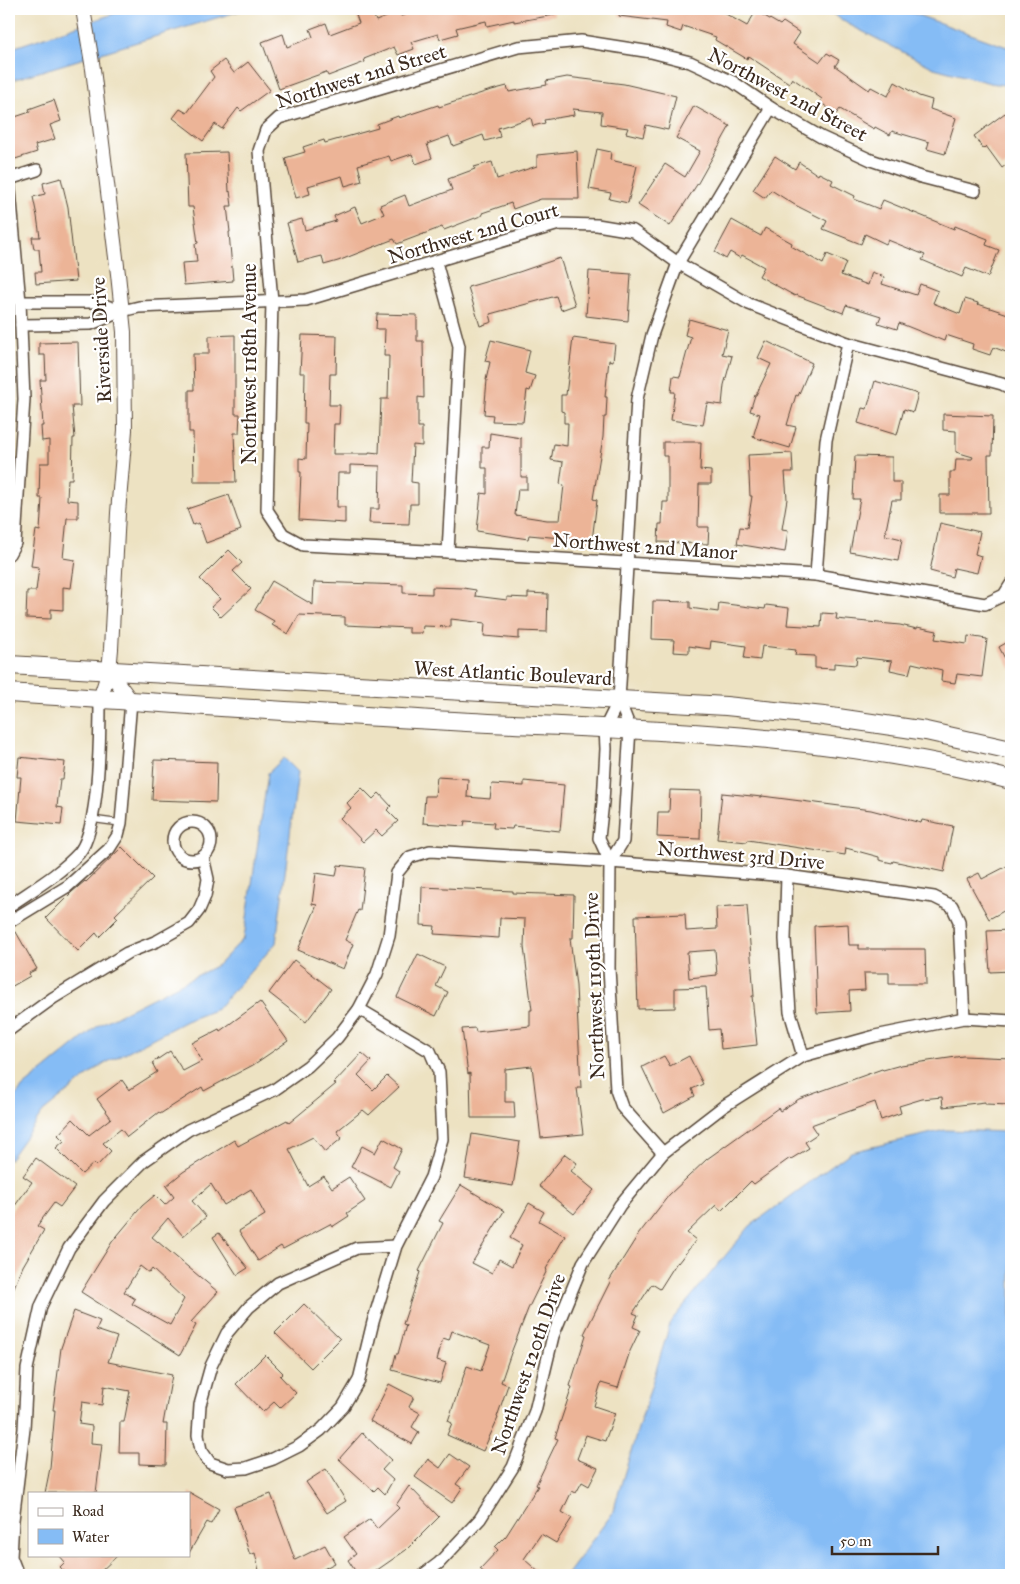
<svg xmlns="http://www.w3.org/2000/svg" width="1020" height="1584" font-family="'IM FELL Great Primer',serif">
  <rect width="100%" height="100%" fill="#fff"/>
  <filter id="ink" filterUnits="userSpaceOnUse"><feTurbulence type="fractalNoise" baseFrequency=".02" numOctaves="2"/><feDisplacementMap in="SourceGraphic" scale="10" xChannelSelector="R" yChannelSelector="G"/><feConvolveMatrix kernelMatrix="1 2 1 2 8 2 1 2 1" color-interpolation-filters="sRGB"/></filter>
  <filter id="wash" filterUnits="userSpaceOnUse"><feTurbulence type="fractalNoise" baseFrequency=".0096" numOctaves="4" result="noise"/><feDisplacementMap in="SourceGraphic" scale="20" xChannelSelector="R" yChannelSelector="G"/><feGaussianBlur stdDeviation="1.12" result="paint"/><feColorMatrix in="noise" values="0 0 0 0 0 0 0 0 0 0 0 0 0 0 0 0 0 1.4 0 .05"/><feComposite in="paint" operator="in"/></filter>
  <g filter="url(#wash)">
    <rect width="100%" height="100%" fill="#ede2c2"/>
    <g fill="#85bcf5" stroke="#60738a">
      <polygon points="128,9 246,9 9,81 9,49"/>
      <polygon points="825,9 901,9 1007,47 1011,47 1011,86 990,83 934,68 848,24"/>
      <polygon points="284,758 298,772 276,943 217,1009 186,1021 100,1066 43,1112 9,1160 9,1104 23,1087 99,1025 218,965 244,938 268,773"/>
      <polygon points="945,1130 1011,1132 1011,1575 566,1575 612,1514 671,1321 750,1226 851,1152"/>
    </g>
    <g id="blocks">
      <g fill="#ecb497" fill-rule="evenodd">
        <polygon points="371,9 376,21 399,12 401,16 426,9 553,9 554,15 514,22 514,20 487,26 486,21 456,28 458,34 440,39 438,34 411,42 414,49 398,55 394,47 364,59 365,62 328,76 326,72 279,89 262,42 283,34 287,47 313,37 310,29 326,23 330,34 359,23 356,15"/>
        <polygon points="620,9 717,9 747,26 756,11 780,25 783,22 800,33 793,44 820,62 827,53 839,60 835,66 869,90 871,87 888,96 895,82 919,96 932,100 930,109 956,118 945,154 927,149 929,142 892,131 890,135 875,127 874,129 840,109 836,114 820,102 822,99 792,78 789,83 748,56 747,59 715,40 716,37 683,26 681,32 666,27 667,22 619,16"/>
        <polygon points="224,60 234,73 248,62 270,90 241,111 238,108 222,129 215,124 203,141 173,118 180,109 187,113 214,77 210,71"/>
        <polygon points="567,77 624,84 676,96 668,130 646,125 643,137 626,133 628,128 601,124 602,112 573,109 574,115 544,120 545,123 533,126 531,118 498,128 500,137 485,141 483,135 453,146 449,136 427,144 432,158 416,164 412,154 391,161 389,156 358,165 362,181 345,186 342,176 308,186 310,194 296,198 285,158 305,152 303,147 324,140 325,143 378,128 377,124 398,116 399,118 438,105 439,107 488,91 507,86 509,92 547,85 546,81"/>
        <polygon points="54,100 61,121 50,125 55,139 35,145 37,152 9,161 9,119 30,112 29,109"/>
        <polygon points="694,106 730,126 698,183 670,226 638,205 665,164 685,177 700,151 676,138"/>
        <polygon points="1005,113 1011,121 1011,161 1002,168 986,146 983,149 974,136"/>
        <polygon points="597,149 611,152 610,160 637,166 628,203 609,199 611,193 589,189"/>
        <polygon points="577,151 579,199 541,199 513,209 511,203 482,213 483,215 444,230 442,227 397,244 394,239 338,261 324,265 322,256 298,262 287,223 302,219 305,230 336,221 334,216 355,207 362,223 384,214 380,205 405,195 409,206 452,190 448,179 475,169 474,167 492,162 497,179 537,166 537,155"/>
        <polygon points="227,152 229,192 230,191 232,206 227,206 230,232 229,232 233,281 184,285 182,263 197,262 195,244 198,243 193,207 188,207 186,153"/>
        <polygon points="775,156 795,169 799,162 818,175 819,173 833,180 831,184 855,196 854,199 879,209 883,200 954,229 955,226 988,239 986,245 999,250 988,277 966,268 962,277 922,260 925,255 888,240 886,244 865,234 861,244 823,229 827,221 795,205 771,190 765,198 753,190"/>
        <polygon points="61,178 68,207 76,281 36,284 35,272 41,272 39,249 34,249 32,237 40,237 37,216 33,197 45,194 43,183"/>
        <polygon points="732,220 761,236 765,228 792,243 791,246 823,264 827,254 846,262 841,275 868,285 872,272 884,277 882,284 916,295 920,284 938,291 933,303 960,314 965,299 978,303 977,305 978,304 1011,315 1011,354 993,347 990,355 972,349 973,344 946,335 944,341 899,323 897,329 878,323 881,316 846,305 843,313 796,295 795,296 759,276 764,267 742,255 740,258 730,252 726,259 715,252"/>
        <polygon points="560,258 575,305 561,310 556,296 490,314 492,322 480,326 468,287 519,272"/>
        <polygon points="589,271 631,274 628,321 586,316"/>
        <polygon points="377,314 417,315 417,341 423,341 424,398 418,397 418,427 422,427 422,446 413,445 411,482 418,483 418,504 410,504 409,524 369,523 370,509 379,509 380,466 350,465 350,473 338,473 337,507 345,507 345,523 299,520 301,472 299,472 299,458 306,459 307,423 304,423 305,373 300,373 302,335 337,336 336,374 330,374 329,405 340,405 339,424 334,424 333,454 369,454 369,452 379,453 381,399 388,399 389,356 384,356 385,329 376,329"/>
        <polygon points="689,319 728,330 722,354 732,356 724,385 722,405 707,403 703,425 671,420 675,392 671,392 673,376 680,377 691,337 685,335"/>
        <polygon points="235,335 235,414 240,414 239,433 234,433 236,482 194,482 193,432 189,432 189,390 194,390 193,354 209,354 209,336"/>
        <polygon points="573,338 615,344 613,361 609,360 605,397 607,397 606,417 604,417 603,437 593,499 597,500 592,541 529,535 528,539 477,531 481,493 487,494 487,468 482,468 482,447 489,447 490,433 521,438 521,477 527,477 527,489 518,489 515,515 547,520 560,520 564,485 560,484 563,462 551,460 554,444 567,446 568,423 564,423 564,412 561,411 561,395 566,395"/>
        <polygon points="491,340 530,350 525,373 535,376 530,391 527,390 523,422 492,421 493,415 484,414 487,380 486,380 490,362 485,361"/>
        <polygon points="766,341 812,363 798,396 796,395 787,425 796,427 790,448 753,437 760,414 750,411 755,395 756,395 771,364 758,358"/>
        <polygon points="78,342 80,406 72,406 75,438 73,438 72,479 68,479 67,500 78,501 78,518 67,518 63,558 75,560 71,588 63,587 63,610 51,609 51,619 26,618 27,591 36,591 39,567 31,566 36,530 40,531 42,498 39,498 40,463 49,463 49,440 42,441 41,426 43,426 40,380 46,380 45,355 39,355 39,343"/>
        <polygon points="875,381 918,394 913,412 904,409 897,435 858,423 862,408 867,409"/>
        <polygon points="943,414 993,416 992,455 988,455 989,513 940,513 940,495 950,495 950,472 955,472 956,459 972,459 973,457 956,452 956,431 943,430"/>
        <polygon points="663,442 701,442 700,470 711,471 711,484 699,484 698,527 709,527 708,544 658,542 659,524 662,524 663,502 668,502 668,456 663,456"/>
        <polygon points="792,453 793,472 785,472 787,499 782,529 788,530 785,552 737,544 740,527 747,528 752,496 750,496 748,455"/>
        <polygon points="855,456 892,457 892,482 901,482 901,500 892,500 885,535 902,539 898,561 850,552 860,499 853,499"/>
        <polygon points="229,495 241,530 206,543 199,523 193,525 187,509"/>
        <polygon points="940,523 980,532 975,554 981,556 977,573 954,568 952,577 930,571"/>
        <polygon points="229,550 242,563 233,571 251,589 221,617 211,607 220,599 200,579"/>
        <polygon points="272,581 313,605 314,582 403,585 403,593 432,594 432,587 463,588 476,590 475,596 507,600 507,597 528,598 528,593 548,594 547,632 519,631 519,639 484,636 485,623 451,619 451,627 423,626 422,633 409,633 409,628 345,625 345,617 299,615 288,634 272,625 274,621 255,610"/>
        <polygon points="653,601 690,602 690,608 718,612 719,603 765,609 766,605 789,608 787,625 821,627 822,613 837,614 836,619 900,625 917,629 917,627 937,631 935,639 967,644 968,636 987,639 982,677 957,674 955,683 941,681 942,670 912,663 909,674 890,670 892,661 857,657 856,665 834,663 834,669 815,668 815,656 795,655 796,650 762,646 760,660 744,658 746,646 711,641 710,649 689,646 689,653 673,652 674,640 652,639"/>
        <polygon points="1011,640 1011,670 999,647"/>
        <polygon points="19,757 65,762 63,779 60,779 57,807 63,808 61,825 17,821 21,777 17,777"/>
        <polygon points="154,760 217,762 216,802 152,800"/>
        <polygon points="437,777 468,779 467,797 490,799 492,784 524,786 524,781 564,785 560,831 513,826 512,829 493,828 494,823 465,821 464,826 423,823 425,796 435,796"/>
        <polygon points="362,788 373,799 379,793 391,806 387,810 398,821 382,836 376,830 363,842 340,818 351,808 347,803"/>
        <polygon points="670,790 701,791 700,839 657,837 658,812 669,812"/>
        <polygon points="722,793 762,797 762,796 871,810 921,823 922,820 953,826 944,872 893,861 892,863 879,860 879,857 846,848 845,855 748,840 747,842 717,839"/>
        <polygon points="122,847 153,878 115,915 118,918 99,937 96,933 78,951 46,918 72,892 85,881 86,882"/>
        <polygon points="1011,864 1011,907 989,919 967,879 979,873 982,879"/>
        <polygon points="338,865 365,868 360,911 358,910 345,940 353,944 343,969 298,950 317,905 312,904 316,873 336,876"/>
        <polygon points="422,887 513,891 513,893 574,895 573,938 570,938 576,986 581,1088 577,1088 583,1134 541,1138 532,1066 505,1069 505,1102 514,1102 515,1118 471,1118 470,1073 468,1074 462,1029 475,1028 476,1032 530,1026 530,1010 532,1010 524,947 525,919 500,918 499,938 434,934 435,926 421,925"/>
        <path d="M747,905L754,996H752L757,1045L721,1049L719,1029L709,1030L706,987L675,988V1008L638,1009L635,916L685,914L686,931L717,929L716,907ZM715,950L717,975L689,978L687,952Z"/>
        <polygon points="848,924 849,945 859,945 859,949 925,949 926,984 889,984 889,973 864,973 865,990 849,991 850,1011 817,1013 814,926"/>
        <polygon points="1011,930 1011,971 990,972 987,931"/>
        <polygon points="16,932 37,969 29,973 30,976 9,988 9,936"/>
        <polygon points="418,954 445,967 436,986 448,992 436,1016 397,997"/>
        <polygon points="294,960 331,989 306,1022 269,993"/>
        <polygon points="260,1002 288,1041 253,1065 204,1091 202,1087 160,1114 159,1112 127,1137 121,1129 103,1143 111,1151 97,1166 94,1163 82,1174 56,1148 64,1141 58,1135 73,1119 89,1135 111,1118 97,1099 122,1080 129,1090 157,1072 152,1063 170,1051 183,1071 202,1061 192,1043 219,1029 220,1031"/>
        <path d="M362,1053L371,1061L358,1075L373,1090L387,1076L399,1087L369,1115L363,1110L337,1131L342,1138L325,1152L313,1137L289,1149L308,1186L324,1176L332,1188L349,1177L365,1201L347,1213L349,1216L332,1227L330,1224L283,1249L281,1246L258,1261L239,1231L265,1215L251,1189L224,1205L211,1184L192,1201L206,1217L183,1236L168,1218L152,1237L218,1292L191,1322L196,1325L180,1355L81,1292L112,1242L142,1206L155,1195L165,1205L174,1197L166,1186L183,1172L234,1140L238,1146L287,1120L289,1123L336,1084L334,1083ZM140,1266L149,1273L152,1269L184,1299L170,1325L132,1304L135,1299L124,1292Z"/>
        <polygon points="664,1056 670,1066 689,1056 703,1084 692,1089 695,1096 664,1113 642,1067"/>
        <polygon points="963,1056 1011,1058 1011,1105 985,1104 985,1102 943,1107 942,1097 922,1099 899,1106 901,1113 881,1120 875,1102 811,1125 817,1134 805,1142 809,1148 791,1159 790,1158 754,1184 751,1181 721,1211 716,1205 687,1233 696,1240 678,1263 677,1262 660,1289 652,1284 633,1313 638,1315 633,1327 640,1330 630,1351 618,1388 601,1383 594,1406 615,1413 605,1441 586,1435 577,1459 598,1468 589,1486 582,1482 576,1493 572,1491 562,1512 572,1518 556,1543 541,1534 524,1559 542,1575 487,1575 480,1569 498,1550 495,1547 506,1536 538,1486 536,1485 558,1439 555,1438 572,1387 570,1386 586,1335 584,1334 610,1282 609,1281 638,1235 669,1195 707,1159 778,1108 780,1111 799,1099 882,1069 883,1070 901,1065"/>
        <polygon points="472,1134 520,1142 513,1186 465,1178"/>
        <polygon points="383,1138 402,1149 393,1167 399,1171 391,1187 351,1167 362,1146 375,1153"/>
        <polygon points="565,1154 577,1163 571,1171 594,1190 574,1214 539,1186"/>
        <polygon points="36,1158 75,1187 60,1207 54,1203 37,1226 44,1230 23,1266 9,1299 9,1214 32,1182 23,1176"/>
        <polygon points="461,1185 504,1211 472,1263 492,1273 499,1259 512,1266 522,1245 510,1238 529,1203 544,1212 539,1221 565,1236 546,1269 547,1270 528,1309 511,1353 501,1382 508,1385 497,1417 498,1418 483,1451 447,1435 452,1423 448,1421 467,1366 481,1371 490,1345 452,1331 449,1340 443,1338 437,1360 446,1363 440,1383 392,1370 396,1354 398,1354 406,1325 403,1324 420,1272 419,1271 443,1223 439,1221"/>
        <polygon points="219,1233 248,1268 237,1275 213,1237"/>
        <polygon points="304,1304 340,1339 311,1368 275,1333"/>
        <polygon points="74,1311 100,1321 96,1330 117,1337 108,1362 172,1375 163,1424 167,1424 166,1465 139,1464 139,1453 119,1453 120,1422 124,1422 130,1391 104,1386 102,1405 82,1402 79,1424 92,1426 91,1443 102,1444 96,1493 45,1493 50,1468 55,1410 53,1410 61,1348"/>
        <polygon points="265,1355 283,1373 280,1376 296,1393 280,1408 274,1402 263,1412 236,1384"/>
        <polygon points="389,1384 414,1397 409,1407 420,1413 412,1427 419,1432 412,1444 370,1421"/>
        <polygon points="362,1433 391,1460 382,1470 393,1480 385,1494 378,1487 374,1491 339,1459"/>
        <polygon points="450,1454 469,1467 456,1484 462,1488 452,1503 415,1477 428,1459 440,1468"/>
        <polygon points="326,1469 346,1501 327,1513 306,1482"/>
        <polygon points="409,1486 439,1517 406,1550 370,1575 358,1575 348,1560 356,1554 344,1537 370,1519 377,1529 399,1508 396,1505"/>
        <polygon points="189,1492 219,1509 211,1524 207,1522 189,1553"/>
        <polygon points="271,1494 295,1560 325,1545 335,1563 312,1575 260,1575 255,1553 250,1555 234,1507"/>
        <polygon points="59,1555 118,1555 97,1575 68,1575 60,1567 65,1562"/>
      </g>
    </g>
  </g>
  <g filter="url(#ink)">
    <use href="#blocks" fill-opacity="0" stroke="#564637" stroke-width="1"/>
    <g fill="none" stroke-linecap="round" stroke-linejoin="round">
      <g stroke="#564637" stroke-width="8">
        <polyline id="service" points="91,819 121,823"/>
      </g>
      <g stroke="#564637" stroke-width="14">
        <g id="minor">
          <polyline points="9,179 37,170"/>
          <polyline points="975,191 921,177 871,160 821,137 771,108 733,82 690,62 651,52 581,41 518,47 279,118 266,130 259,151 272,301 267,510 283,534 303,545 448,552 816,575 985,604 1004,595 1011,584"/>
          <polyline points="436,262 459,346 448,552"/>
          <polyline points="20,302 94,302 122,311"/>
          <polyline points="21,325 91,324 122,311 139,307 306,300 559,224 597,225 633,231 678,263 749,304 848,343 1002,384 1011,389"/>
          <polyline points="9,554 15,543 24,399 20,302 9,179"/>
          <polyline points="816,575 826,440 848,343"/>
          <circle cx="192" cy="841" r="19"/>
          <polyline points="610,862 623,841 630,728 619,700"/>
          <polyline points="787,876 785,939 790,1012 803,1056"/>
          <path d="M9,906C32,890 60,874 79,853C100,828 100,733 100,699"/>
          <polyline points="9,922 68,886 109,849 118,835 121,823 131,701"/>
          <polyline points="359,1009 430,1051 439,1072 442,1139 431,1177 396,1246 373,1322 359,1380 343,1407 321,1430 299,1446 273,1459 246,1468 228,1469 210,1463 201,1450 198,1435 200,1405 211,1366 227,1333 249,1307 278,1283 357,1248 396,1246"/>
          <polyline points="9,1030 53,998 127,953 157,941 189,923 199,910 205,896 208,879 203,857"/>
          <polyline points="663,1153 622,1107 616,1090 609,968 610,862 599,838 603,802 606,749 605,728 619,700 637,399 652,335 678,263 771,108"/>
          <polyline points="18,1575 11,1557 13,1520 24,1429 27,1369 41,1306 69,1248 104,1201 144,1161 188,1130 274,1090 308,1066 337,1038 359,1009 377,974 389,936 397,873 410,857 430,851 610,862 787,876 934,897 952,906 959,921 964,1018"/>
          <polyline points="423,1575 439,1563 480,1519 513,1467 535,1411 553,1336 583,1263 620,1205 663,1153 724,1106 803,1056 875,1036 964,1018 1011,1021"/>
        </g>
      </g>
      <g stroke="#564637" stroke-width="16">
        <g id="tertiary">
          <polyline points="83,9 93,69 118,274 124,332 125,430 118,513 111,649 109,671 100,699"/>
          <polyline points="109,671 131,701"/>
        </g>
      </g>
      <g stroke="#564637" stroke-width="20">
        <g id="primary">
          <polyline points="9,665 726,706 824,716 926,731 1011,750"/>
          <path d="M9,693C169,703 329,715 489,723C664,731 841,735 1011,780"/>
        </g>
      </g>
      <use href="#service" stroke="#fff" stroke-width="5.5"/>
      <use href="#minor" stroke="#fff" stroke-width="11"/>
      <use href="#tertiary" stroke="#fff" stroke-width="14"/>
      <use href="#primary" stroke="#fff" stroke-width="18"/>
    </g>
  </g>
  <g text-anchor="middle" dominant-baseline="central" stroke-width="4.5" stroke-linejoin="round" paint-order="stroke">
    <g font-size="20" fill="#3b2a1e" stroke="#fff">
      <text transform="translate(361 76) rotate(-17)">Northwest 2nd Street</text>
      <text transform="translate(788 94) rotate(28)">Northwest 2nd Street</text>
      <text transform="translate(473 233) rotate(-16)">Northwest 2nd Court</text>
      <text transform="translate(101 340) rotate(-93)">Riverside Drive</text>
      <text transform="translate(249 364) rotate(-90)">Northwest 118th Avenue</text>
      <text transform="translate(645 546) rotate(4)">Northwest 2nd Manor</text>
      <text transform="translate(513 673) rotate(3)">West Atlantic Boulevard</text>
      <text transform="translate(741 855) rotate(5)">Northwest 3rd Drive</text>
      <text transform="translate(594 986) rotate(-92)">Northwest 119th Drive</text>
      <text transform="translate(528 1364) rotate(-71)">Northwest 120th Drive</text>
    </g>
  </g>
  <rect width="1020" height="1584" fill="none" stroke="#fff" stroke-width="30"/>
  <rect x="28" y="1492" width="162" height="65" fill="#ffffff" stroke="#b1aaa5"/>
  <rect x="38" y="1508" width="25" height="8" fill="#ffffff" stroke="#b1aaa5"/>
  <text x="72" y="1516" font-size="15" fill="#3b2a1e">Road</text>
  <rect x="38" y="1529" width="25" height="15" fill="#85bcf5" stroke="#b1aaa5"/>
  <text x="72" y="1542" font-size="15" fill="#3b2a1e">Water</text>
  <path d="M832 1546v8h106v-8" fill="none" stroke="#3b2a1e" stroke-width="2.5"/>
  <text x="840" y="1546" font-size="15" fill="#3b2a1e" stroke="#ffffff" stroke-width="4" paint-order="stroke">50 m</text>
</svg>
